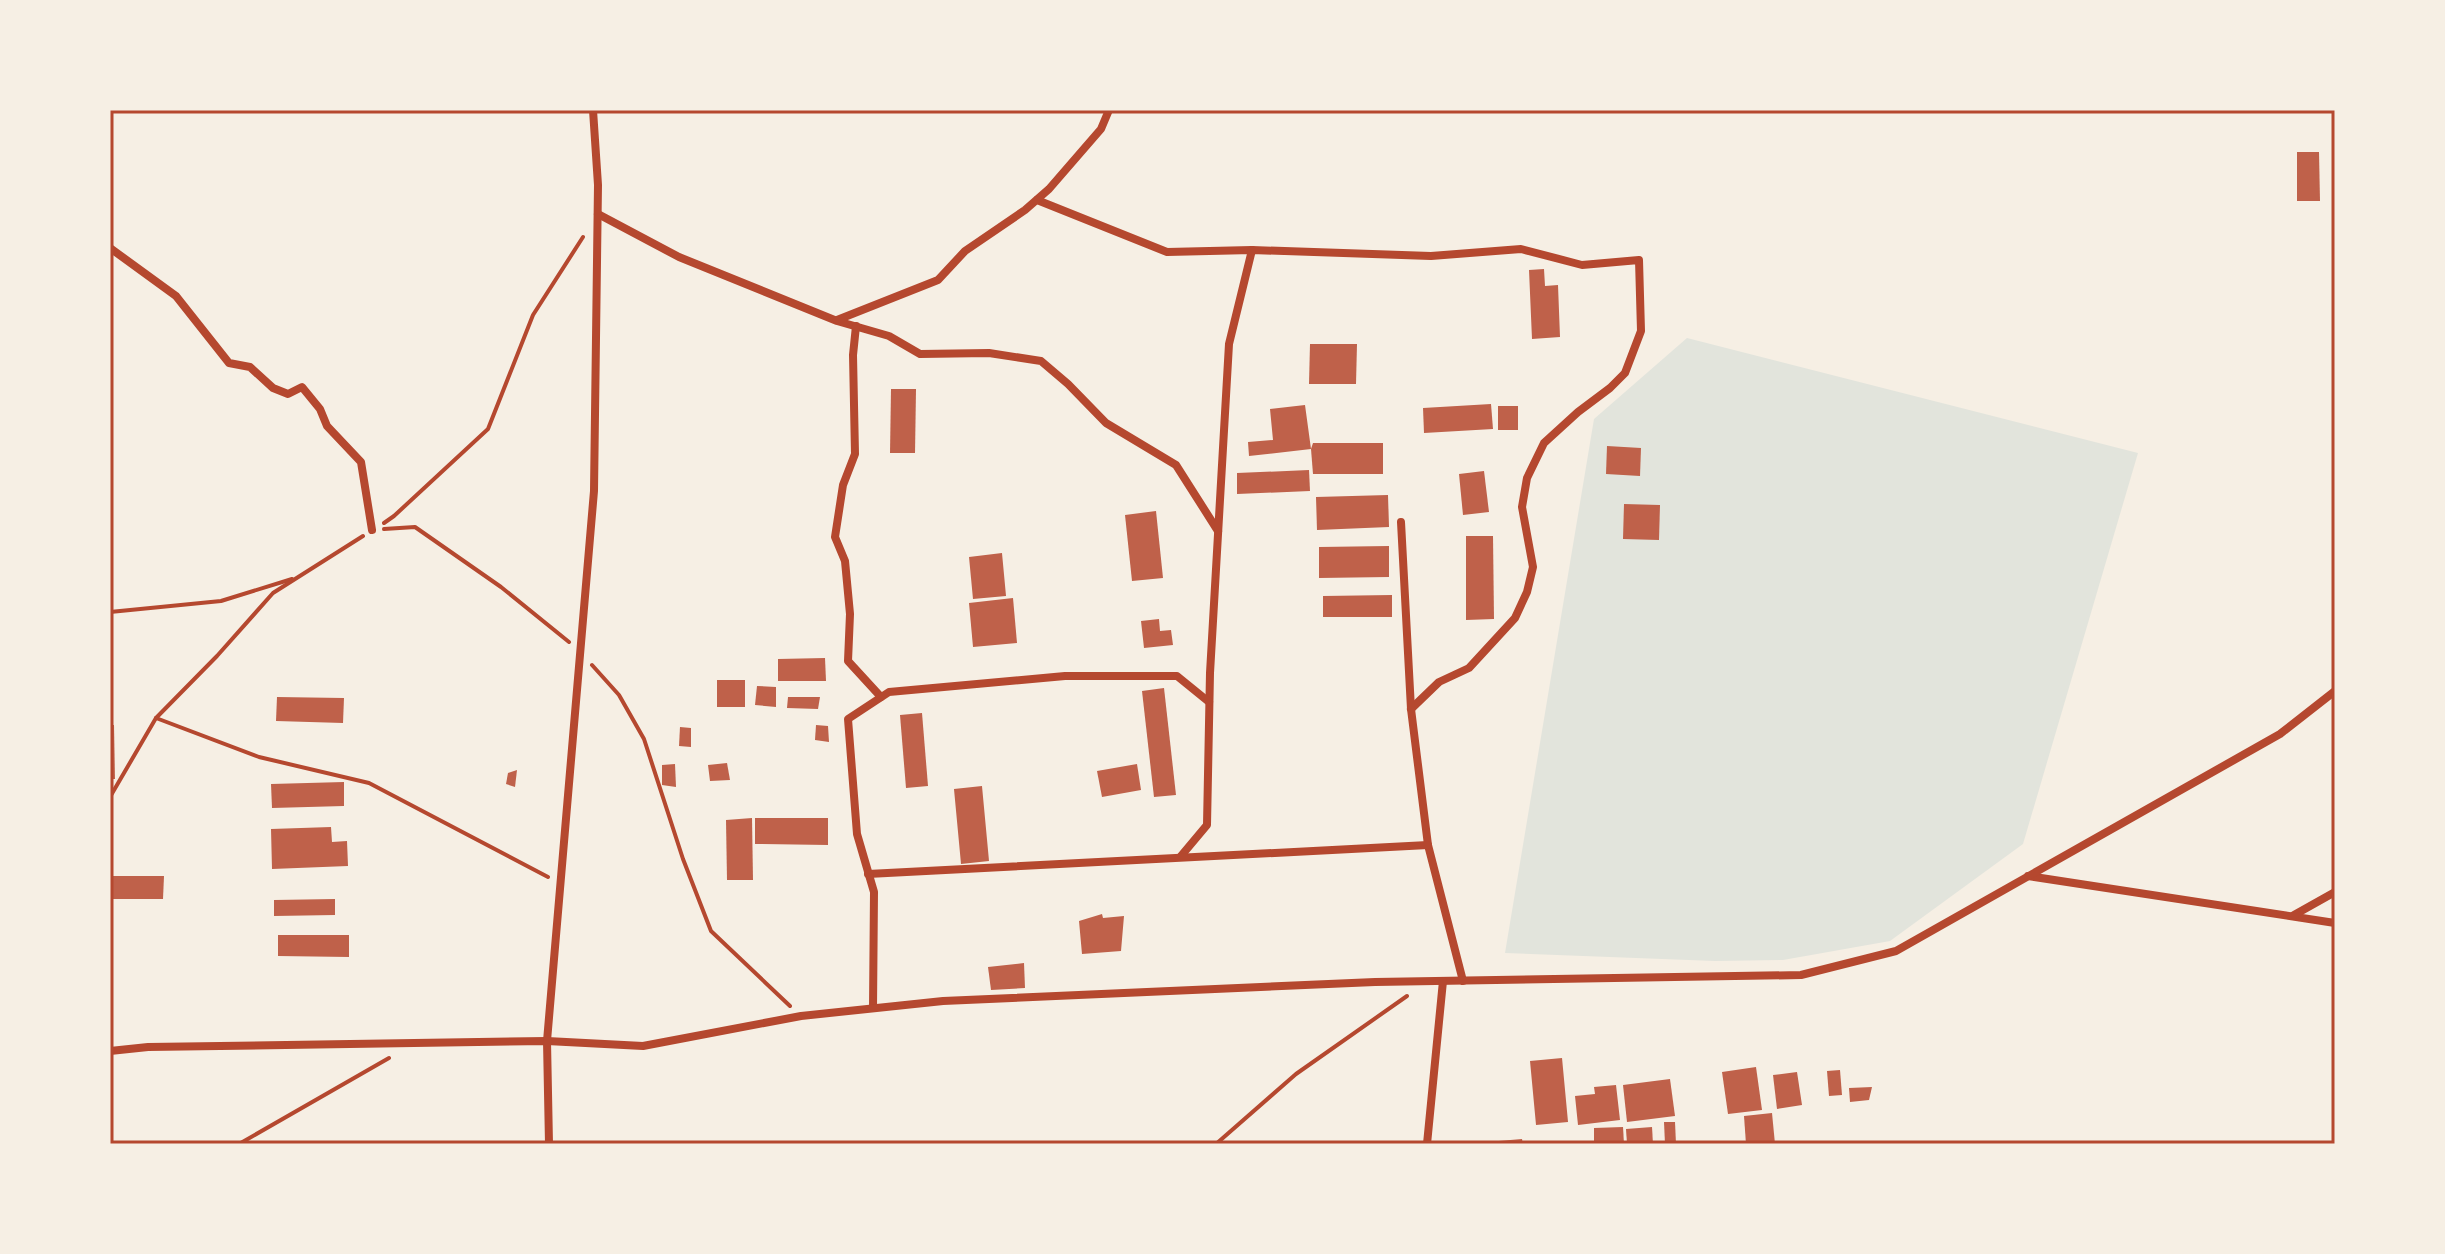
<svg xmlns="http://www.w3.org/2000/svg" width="2445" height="1254" font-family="'Sofia Sans Condensed',sans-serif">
  <rect width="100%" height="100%" fill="#f6efe4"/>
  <polygon fill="#e2e4dc" points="1687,338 2138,453 2023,844 1890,941 1783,960 1715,961 1505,953 1594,419"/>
  <g fill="#bf614a">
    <polygon points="2297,152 2319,152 2320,201 2297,201"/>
    <polygon points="1544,269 1545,286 1558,285 1560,337 1532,339 1529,270"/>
    <polygon points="1310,344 1357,344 1356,384 1309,384"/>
    <polygon points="891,389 916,389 915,453 890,453"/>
    <polygon points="1491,404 1493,429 1424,433 1423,408"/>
    <polygon points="1305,405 1311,449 1249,456 1248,442 1273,440 1270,409"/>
    <rect x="1498" y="406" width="20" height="24"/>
    <polygon points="1313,443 1383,443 1383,474 1313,474 1311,449"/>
    <polygon points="1607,446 1641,448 1640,476 1606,474"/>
    <polygon points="1309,470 1310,491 1237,494 1237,473"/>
    <polygon points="1484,471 1489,512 1463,515 1459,474"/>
    <polygon points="1388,495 1389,527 1317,530 1316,497"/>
    <polygon points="1624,504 1660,505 1659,540 1623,539"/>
    <polygon points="1156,511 1163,578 1132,581 1125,515"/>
    <polygon points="1466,536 1493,536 1494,619 1466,620"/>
    <polygon points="1389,546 1389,577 1319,578 1319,547"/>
    <polygon points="1002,553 1006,596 973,599 969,557"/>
    <polygon points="1392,595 1392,617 1323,617 1323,596"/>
    <polygon points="1013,598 1017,643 973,647 969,603"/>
    <polygon points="1159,619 1160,631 1171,630 1173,645 1144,648 1141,621"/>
    <polygon points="825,658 826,681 778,681 778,659"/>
    <rect x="717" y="680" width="28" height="27"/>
    <polygon points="757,686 776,687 776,707 755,705"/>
    <polygon points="1164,688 1176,795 1154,797 1142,691"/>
    <polygon points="277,697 344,698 343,723 276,721"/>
    <polygon points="788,697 820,697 818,709 787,708"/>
    <polygon points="922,713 928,786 906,788 900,715"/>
    <polygon points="110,725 114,725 115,779 110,779"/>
    <polygon points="816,725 828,726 829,742 815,740"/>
    <polygon points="680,727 691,728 691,747 679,746"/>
    <polygon points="727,763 730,780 710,781 708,765"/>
    <polygon points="675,764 676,787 662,785 662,765"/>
    <polygon points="1137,764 1141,790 1102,797 1097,771"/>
    <polygon points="517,770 515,787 506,784 508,773"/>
    <polygon points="344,782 344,806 272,808 271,784"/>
    <polygon points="982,786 989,861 961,864 954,789"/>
    <polygon points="752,818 753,880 727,880 726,820"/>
    <polygon points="755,818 828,818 828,845 755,844"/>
    <polygon points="331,827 332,842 347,841 348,866 272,869 271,829"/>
    <polygon points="110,876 164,876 163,899 110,899"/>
    <polygon points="335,899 335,915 274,916 274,900"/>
    <polygon points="1102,914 1103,918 1124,916 1121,951 1082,954 1079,921"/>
    <polygon points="278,935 349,935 349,957 278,956"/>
    <polygon points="1024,963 1025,988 991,990 988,967"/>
    <polygon points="1562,1058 1568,1122 1536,1125 1530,1061"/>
    <polygon points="1756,1067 1762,1110 1728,1114 1722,1072"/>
    <polygon points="1840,1070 1842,1095 1829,1096 1827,1071"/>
    <polygon points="1797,1072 1802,1105 1777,1109 1773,1075"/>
    <polygon points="1670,1079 1675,1116 1627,1122 1623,1085"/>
    <polygon points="1616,1085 1620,1120 1578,1125 1575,1096 1595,1094 1594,1087"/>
    <polygon points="1872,1087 1869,1100 1850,1102 1849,1088"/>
    <polygon points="1772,1113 1775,1144 1746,1144 1744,1116"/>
    <polygon points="1664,1122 1675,1122 1676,1144 1665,1144"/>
    <polygon points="1623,1127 1624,1144 1594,1144 1594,1128"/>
    <polygon points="1652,1127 1653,1144 1627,1144 1626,1129"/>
    <polygon points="1522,1139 1523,1144 1487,1144 1487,1142"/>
  </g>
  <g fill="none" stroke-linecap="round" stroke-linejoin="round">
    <g stroke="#b5482f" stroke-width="4">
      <polyline points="384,523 394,516 488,429 533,315 583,237"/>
      <polyline points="384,529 415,527 501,587 569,642"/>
      <polyline points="110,612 221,601 292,579"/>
      <polyline points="592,665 619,695 644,739 683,859 711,931 790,1006"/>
      <polyline points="156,718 259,757 369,783 548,877"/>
      <polyline points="110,797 156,718 217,656 273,593 363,536"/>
      <polyline points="239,1144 389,1058"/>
      <polyline points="1216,1144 1296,1074 1407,996"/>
    </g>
    <g stroke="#b5482f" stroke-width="8">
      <polyline points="1037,200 1167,252 1252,250 1431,256 1521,249 1582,265 1639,260 1641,331 1625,373 1610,388 1578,412 1544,443 1527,478 1522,507 1533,567 1527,592 1515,618 1469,668 1439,682 1411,709"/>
      <polyline points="598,214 679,257 837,321 889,336 920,354 989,353 1041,361 1068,384 1106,423 1176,465 1218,531"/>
      <polyline points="110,248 176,296 229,363 250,367 273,388 288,394 302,387 320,409 327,426 361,462 372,530"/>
      <polyline points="837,320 938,280 965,251 1025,210 1049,189 1101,129 1109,110"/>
      <polyline points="856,326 853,355 855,454 843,485 835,537 845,561 850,614 848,661 881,697"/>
      <polyline points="1401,522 1411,709 1428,845 1463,981"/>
      <polyline points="1181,856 1207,825 1210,673 1229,344 1252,250"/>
      <polyline points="868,874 1428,845"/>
      <polyline points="2028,876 2335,923"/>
      <polyline points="2294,915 2335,892"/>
      <polyline points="873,1008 874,892 857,834 848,719 889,692 1065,676 1177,676 1209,702"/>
      <polyline points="110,1051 148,1047 547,1041 643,1046 801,1016 943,1001 1375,982 1801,975 1896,951 2280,734 2335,691"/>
      <polyline points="549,1144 547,1041 594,491 598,185 593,110"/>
      <polyline points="1427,1144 1443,981"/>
    </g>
  </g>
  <rect width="2445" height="1254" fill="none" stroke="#f6efe4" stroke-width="224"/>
  <rect x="112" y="112" width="2221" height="1030" fill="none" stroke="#b5482f" stroke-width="3"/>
</svg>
